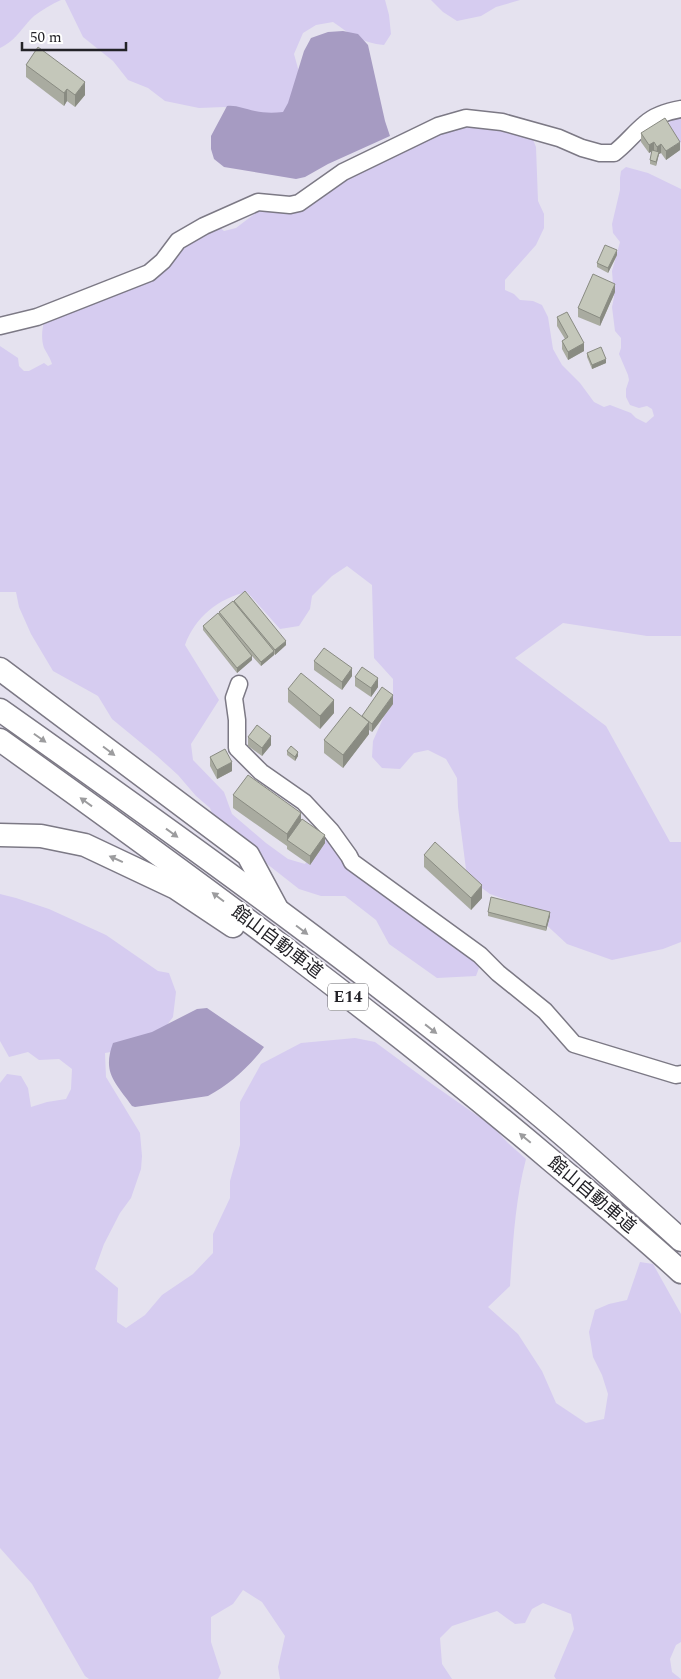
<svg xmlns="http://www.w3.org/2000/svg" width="681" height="1679" font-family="Spectral,'Noto Sans JP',serif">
  <rect width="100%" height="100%" fill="#e5e2ef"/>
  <g fill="#d6ccf0">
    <path d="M0,0H61C52,4 42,10 34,16C21,28 17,40 0,48Z"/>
    <path d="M65,0H385L389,15L391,34L384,45C362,43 350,34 333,22L316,25L303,33L294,54L302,83L282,118L224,107L199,108L165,101L148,88L128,80L113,61L83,37Z"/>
    <polygon points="431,0 520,0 496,7 481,16 457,21 443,12"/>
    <polygon points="681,111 681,143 673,135 668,125 672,119"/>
    <path d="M500,113L505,115L532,137L536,147L538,201L544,214V228L536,245L505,280V290L514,294L520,300L533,301L542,305L548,317L553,349L562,365L580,383L594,402L604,407L610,405L631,413L636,418L646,423L654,416L652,409L647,406L639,408L630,405L626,397V389L629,380L628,375L619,354L621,348V338L615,331L612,307L614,297L612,271L620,242L613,233L612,224L620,190V178L621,171L626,167L648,173L681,189V636H647L563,623L515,658L606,726L670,842H681V942L663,949L612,960L567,944L528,908L490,894L467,877L458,807L457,778L446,759L428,750L414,753L400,769L382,768L372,757L373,741L393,696V679L374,658L372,585L347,566L332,576L312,596L310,609L299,626L280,629L247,592C219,598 195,617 185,645L219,700L191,744L193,760L224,792L232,814L266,843L288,859L305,864L317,846L329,838L444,939L472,958L479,968L476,976L437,978L389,944L376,920L345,896H321L299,889L216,824L210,808L196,796L178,775L157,756L112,719L98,696L53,671L31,634L19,607L16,592H0V346L18,358L19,366L24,371H29L44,363L48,366L52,364C50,357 47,354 44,348C41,339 42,330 44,322L167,265L181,252L187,243L218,226L224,231L236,228L261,209L324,188L431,135L497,117Z"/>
    <path d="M0,894L16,898L49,909L106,935L158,971L169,973L176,992L173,1017L152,1045L105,1053L106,1077L140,1133L142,1156L141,1169L131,1198L120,1213L104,1244L95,1269L118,1288L117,1322L126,1328L145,1315L162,1295L193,1274L213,1253V1234L230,1198V1181L240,1145V1102L261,1064L301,1043L355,1038L375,1042L432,1084L492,1126L508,1143L526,1159C515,1201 513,1243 510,1286L488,1307L518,1334L542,1371L556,1403L586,1423L604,1419L608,1394L602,1375L593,1357L589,1332L595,1310L609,1304L627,1300L640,1262L653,1264L681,1314V1642L676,1645L670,1659L672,1672L681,1679H556L554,1676L574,1629L571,1614L543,1603L532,1609L525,1623L515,1624L497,1611L452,1626L440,1638L442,1664L452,1679H280L278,1667L285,1636L262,1602L243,1590L233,1604L211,1617V1642L221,1673L218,1679H89L85,1676L32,1584L0,1548V1083L7,1074L21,1076L28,1088L31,1107L47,1102L66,1099L71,1089L72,1069L59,1059L39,1060L28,1052L9,1057L0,1041Z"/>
  </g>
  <g fill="#a69bc2">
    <path d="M343,31L358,34L368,45L385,121L390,136L328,164L305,177L296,179L224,167L214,159L211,149V136L227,106C237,105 244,109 255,111C264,113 273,113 283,112L288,103L304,51L311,38L328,32Z"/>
    <path d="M207,1008L264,1047C250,1066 229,1085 208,1096L135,1107L132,1106C115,1082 102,1073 113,1043L152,1032L197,1009Z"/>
  </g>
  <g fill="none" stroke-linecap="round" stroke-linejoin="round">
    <g stroke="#7c7985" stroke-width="19">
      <g id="minor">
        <path d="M0,326L37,317L149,273L163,261L178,241L204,226L258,202L290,205L299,203L343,172L438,126L466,118L502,122L559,138L582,148L600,153H614C625,145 634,133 645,124C654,116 669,111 681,109"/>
        <polyline points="239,684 234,698 237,720 237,748 261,772 304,802 331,831 349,856 352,862 480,955 498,973 545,1011 574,1044 676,1075 681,1074"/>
      </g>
    </g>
    <g stroke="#7c7985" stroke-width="25">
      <g id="highway">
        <polyline points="0,669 248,855 276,907"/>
        <path d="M0,710C181,838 361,967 531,1108C582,1150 632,1196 681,1240"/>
        <path d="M0,740C189,875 376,1012 553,1162C596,1198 640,1234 681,1272"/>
        <polyline points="0,835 41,836 85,845 176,888 233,926"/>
      </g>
    </g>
    <use href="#minor" stroke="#fff" stroke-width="16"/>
    <use href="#highway" stroke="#fff" stroke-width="22"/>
  </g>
  <g fill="#a9aba0">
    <polygon points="26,65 85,95 75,107 67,101 64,106 26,77"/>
    <polygon points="641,133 680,150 666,160 661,153 659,154 656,166 650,164 650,160 652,151 649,153 641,142"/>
    <polygon points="617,255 608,273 597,267 597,263"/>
    <polygon points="615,292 600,326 578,317 578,308"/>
    <polygon points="557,317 584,351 568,360 562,349 562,341 565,339 557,326"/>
    <polygon points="587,353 606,363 592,369 587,357"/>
    <polygon points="234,601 286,645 275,655 274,654 274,655 261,666 252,656 252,660 237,673 203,630 203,626 219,615 219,612 234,603"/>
    <polygon points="314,661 352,676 342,690 314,670"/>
    <polygon points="355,677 378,687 371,697 355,686"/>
    <polygon points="288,689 334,713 320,729 288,702"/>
    <polygon points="393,704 372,732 369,730 369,734 343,768 324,753 324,740 362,716"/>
    <polygon points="248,737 271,745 262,756 248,746"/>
    <polygon points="287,751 298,756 295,761 287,755"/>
    <polygon points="210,757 232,771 217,779 210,766"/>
    <polygon points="233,795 301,820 325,843 310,865 287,849 287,845 287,846 233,808"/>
    <polygon points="424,855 482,898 471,910 424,867"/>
    <polygon points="488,912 550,916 546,931 488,916"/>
  </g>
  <g fill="#898b82">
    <polygon points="85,82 85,95 75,107 75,95"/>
    <polygon points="67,89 67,101 64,106 64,93"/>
    <polygon points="654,142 654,150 649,153 649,145"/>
    <polygon points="680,142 680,150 666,160 666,151"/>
    <polygon points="661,144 661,153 659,154 656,166 657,147"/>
    <polygon points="617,250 617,255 608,273 608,268"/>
    <polygon points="615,284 615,292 600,326 600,318"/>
    <polygon points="584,343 584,351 568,360 568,352"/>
    <polygon points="606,359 606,363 592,369 592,365"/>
    <polygon points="286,641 286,645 275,655 275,650"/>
    <polygon points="274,651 274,655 261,666 261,662"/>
    <polygon points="252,656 252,660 237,673 237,668"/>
    <polygon points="352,668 352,676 342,690 342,682"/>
    <polygon points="378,678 378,687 371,697 371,688"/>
    <polygon points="393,695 393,704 372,732 372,724"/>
    <polygon points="334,700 334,713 320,729 320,716"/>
    <polygon points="369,722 369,734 343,768 343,755"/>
    <polygon points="271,736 271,745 262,756 262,748"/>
    <polygon points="298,752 298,756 295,761 295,757"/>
    <polygon points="232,762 232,771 217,779 217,770"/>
    <polygon points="301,813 301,825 287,840 287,846 287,834"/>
    <polygon points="325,835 325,843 310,865 310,856"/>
    <polygon points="482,885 482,898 471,910 471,898"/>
    <polygon points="550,912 550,916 546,931 546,927"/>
  </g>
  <g fill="#c4c7ba" stroke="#898b82">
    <polygon points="38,47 85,82 75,95 67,89 64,93 26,65"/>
    <polygon points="665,118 680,142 666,151 661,144 657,147 654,142 649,145 641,133"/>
    <polygon points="652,150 659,152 656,162 650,160"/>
    <polygon points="605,245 617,250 608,268 597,263"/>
    <polygon points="593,274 615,284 600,318 578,308"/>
    <polygon points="567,312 584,343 568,352 562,341 568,337 557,317"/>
    <polygon points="601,347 606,359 592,365 587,353"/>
    <polygon points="245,591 286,641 275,650 234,601"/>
    <polygon points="233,601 274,651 261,662 219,612"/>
    <polygon points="218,613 252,656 237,668 203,626"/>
    <polygon points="324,648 352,668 342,682 314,661"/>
    <polygon points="362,667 378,678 371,688 355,677"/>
    <polygon points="301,673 334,700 320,716 288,689"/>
    <polygon points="382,687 393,695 372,724 362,716"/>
    <polygon points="350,707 369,722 343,755 324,740"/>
    <polygon points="257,725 271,736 262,748 248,737"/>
    <polygon points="291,746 298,752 295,757 287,751"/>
    <polygon points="225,749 232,762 217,770 210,757"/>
    <polygon points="248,775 301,813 287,834 233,795"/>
    <polygon points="302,819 325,835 310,856 287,840"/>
    <polygon points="435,842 482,885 471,898 424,855"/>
    <polygon points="491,897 550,912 546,927 488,912"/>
  </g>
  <defs><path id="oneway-solid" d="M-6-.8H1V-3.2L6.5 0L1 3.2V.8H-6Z" transform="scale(1.25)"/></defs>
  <g fill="#9c9c9e">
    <use href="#oneway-solid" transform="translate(40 738) rotate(35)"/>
    <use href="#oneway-solid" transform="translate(109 751) rotate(37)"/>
    <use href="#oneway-solid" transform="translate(86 802) rotate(-144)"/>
    <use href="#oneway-solid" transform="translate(172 833) rotate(36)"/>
    <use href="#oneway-solid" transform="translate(116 859) rotate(-156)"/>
    <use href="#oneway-solid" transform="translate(218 897) rotate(-143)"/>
    <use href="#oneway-solid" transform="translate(302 930) rotate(37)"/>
    <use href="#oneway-solid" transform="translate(431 1029) rotate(38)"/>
    <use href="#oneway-solid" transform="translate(525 1138) rotate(-140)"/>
  </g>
  <g text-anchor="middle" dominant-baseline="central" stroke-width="4.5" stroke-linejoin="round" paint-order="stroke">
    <rect fill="#fff" stroke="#656468" stroke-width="1" x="328" y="983.5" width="40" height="27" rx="4"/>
    <g font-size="16" font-weight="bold" fill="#232227">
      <text x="348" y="997">E14</text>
    </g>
    <g font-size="18" fill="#232227" stroke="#fff">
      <text transform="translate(277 942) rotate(37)">館山自動車道</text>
      <text transform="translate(592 1195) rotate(40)">館山自動車道</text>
    </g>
  </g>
  <path d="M22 42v8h104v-8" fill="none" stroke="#232227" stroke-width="2.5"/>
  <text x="30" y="42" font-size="15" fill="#232227" stroke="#ffffff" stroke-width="4" paint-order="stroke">50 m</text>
</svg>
